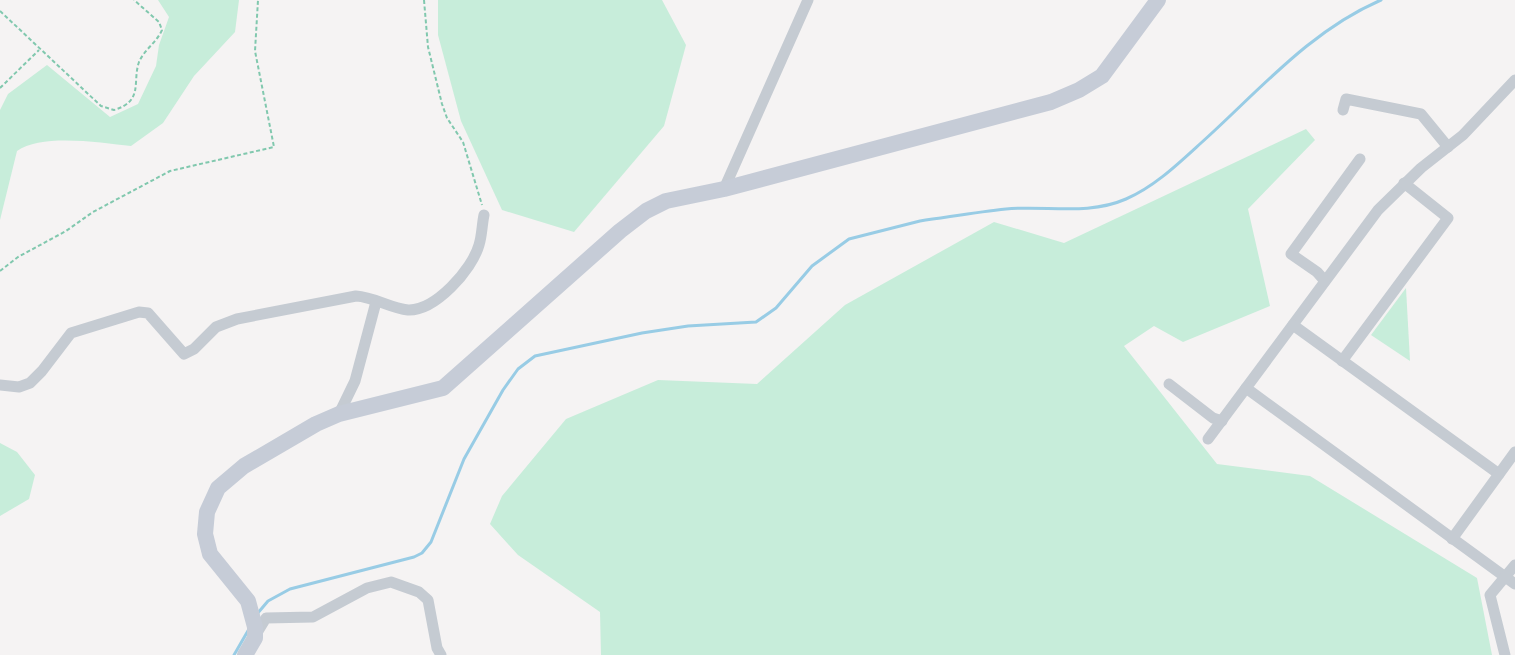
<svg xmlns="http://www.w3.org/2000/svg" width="1515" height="655" font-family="'Noto Sans',sans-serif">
  <rect width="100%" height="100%" fill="#f5f3f3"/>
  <g fill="#c7edda">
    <path d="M158,0H239L235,32L194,76L163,123L131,146C101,143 42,133 17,151L0,220V110L8,94L47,65L110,117L138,104L156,66L159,45L169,17Z"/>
    <polygon points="438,0 662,0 686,45 664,126 574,232 502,210 461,121 438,35"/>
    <polygon points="1306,129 1315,140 1248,209 1270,306 1183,342 1154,326 1124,346 1217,464 1310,476 1477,578 1492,655 601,655 600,612 518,555 490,524 502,496 566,419 658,380 757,384 845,305 994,222 1064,243"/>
    <polygon points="1406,288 1410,361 1371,335"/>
    <polygon points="0,443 17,452 35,475 29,499 0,516"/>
  </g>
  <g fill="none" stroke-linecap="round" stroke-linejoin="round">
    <g stroke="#98cce5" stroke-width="3">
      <path d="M257,614L268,601L290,589L414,557L422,553L431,542L464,459L503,390L518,369L535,356L642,333L688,326L756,322L776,308L812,266L849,239L920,221C949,217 977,212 1006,209C1046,205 1087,216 1126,199C1154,187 1178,164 1201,143C1258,92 1309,31 1381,0"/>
      <polyline points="234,655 249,629"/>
    </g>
    <g stroke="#81c8ae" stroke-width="2" stroke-dasharray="4 2.5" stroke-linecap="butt">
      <polyline points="424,0 428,47 442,104 447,118 463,142 482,205"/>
      <path d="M0,11L101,106L114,110C144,101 132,82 139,62C144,50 157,42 162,30L159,22L134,0"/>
      <polyline points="0,88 39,50"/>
      <polyline points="0,271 18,257 66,231 93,212 170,171 274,147 255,51 258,0"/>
    </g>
    <g stroke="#c5cbd2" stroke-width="11">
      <polyline points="1515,80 1463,135 1421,168 1378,210 1246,388 1515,584"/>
      <polyline points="1343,110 1346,99 1421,114 1448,147"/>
      <polyline points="724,189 808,0"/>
      <polyline points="1325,281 1317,272 1291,254 1360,159"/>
      <polyline points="1293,325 1499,474"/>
      <polyline points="1342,361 1448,218 1404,183"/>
      <polyline points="1169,384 1213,418 1222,421"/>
      <path d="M0,385L19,387L30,383L42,371L71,333L139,312L148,313L184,354L194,349L216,327L237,319L356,296C374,297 390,308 408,310C435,311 472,270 479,245C482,236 482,224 484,215"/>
      <polyline points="339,414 355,381 376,302"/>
      <polyline points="1208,439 1246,388"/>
      <polyline points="1452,539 1515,452"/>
      <polyline points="255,636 266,618 313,617 367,588 391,582 419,592 428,600 437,648 441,655"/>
      <polyline points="1505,655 1490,595 1515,565"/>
    </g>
    <polyline stroke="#c6ccd7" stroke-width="16" points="245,655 255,638 255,627 248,601 210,554 205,534 207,512 218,488 244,466 316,424 339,414 443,388 620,231 646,211 666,201 724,189 1051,102 1079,90 1102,76 1158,0"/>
  </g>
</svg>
